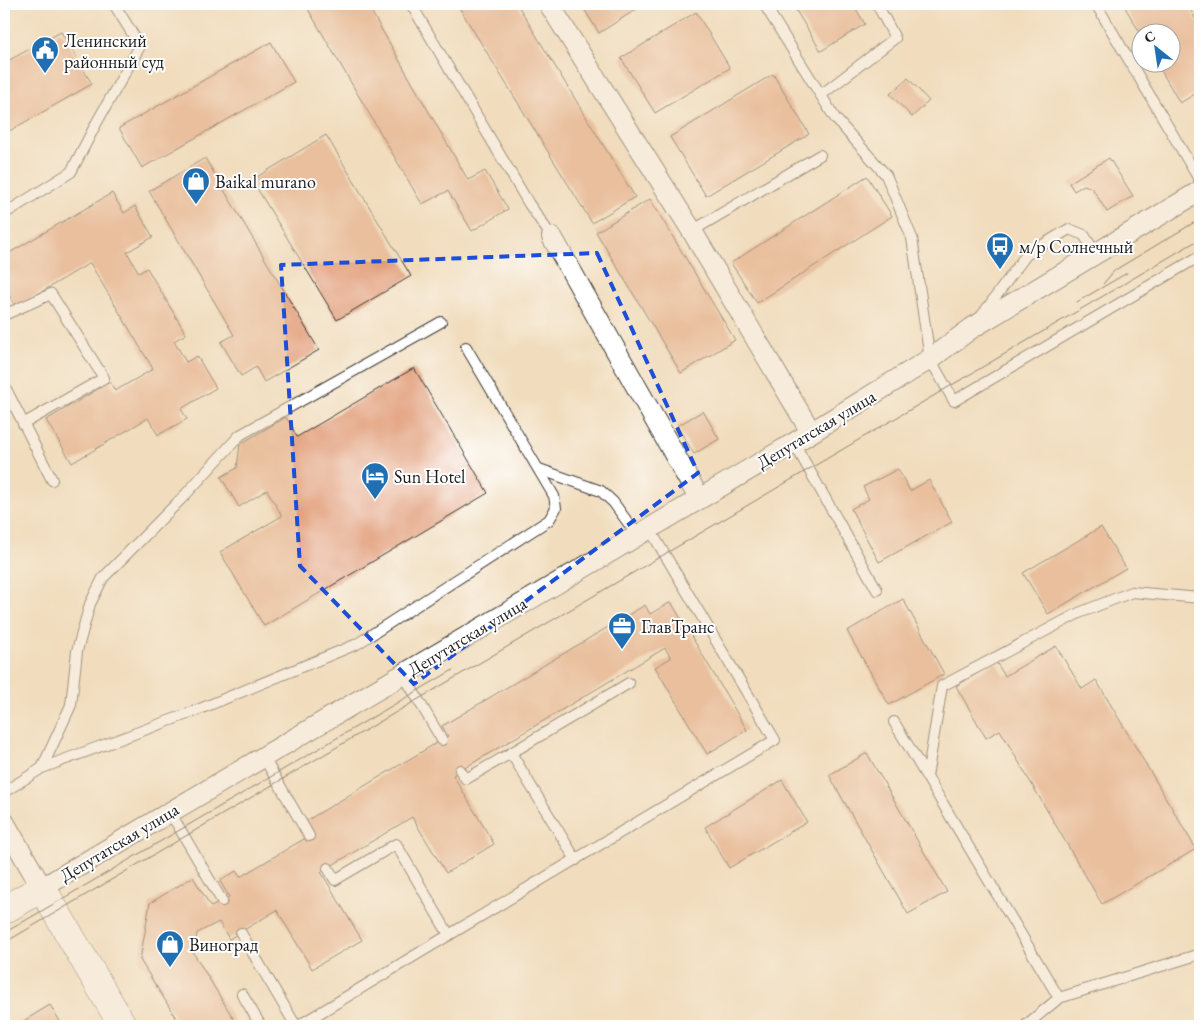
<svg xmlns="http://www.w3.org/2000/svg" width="1204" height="1030" font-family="'EB Garamond',serif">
  <rect width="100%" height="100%" fill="#fff"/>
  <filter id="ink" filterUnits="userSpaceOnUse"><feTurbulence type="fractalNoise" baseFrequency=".02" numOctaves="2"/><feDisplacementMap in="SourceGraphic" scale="10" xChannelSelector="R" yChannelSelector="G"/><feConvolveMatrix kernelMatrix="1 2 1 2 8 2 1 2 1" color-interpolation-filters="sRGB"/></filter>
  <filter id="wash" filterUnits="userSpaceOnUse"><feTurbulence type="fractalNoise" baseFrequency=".0096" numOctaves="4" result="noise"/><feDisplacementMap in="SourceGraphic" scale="20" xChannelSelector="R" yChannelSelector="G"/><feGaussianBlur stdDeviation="1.12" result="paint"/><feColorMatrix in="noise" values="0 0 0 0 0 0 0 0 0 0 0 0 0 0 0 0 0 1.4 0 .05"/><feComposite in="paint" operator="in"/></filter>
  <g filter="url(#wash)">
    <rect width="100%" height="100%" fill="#f1ddbd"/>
    <g id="blocks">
      <g fill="#e19c77">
        <polygon points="305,4 367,4 468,180 485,171 508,209 472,231 448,191 422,204"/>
        <polygon points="457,4 517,4 635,197 592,223"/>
        <polygon points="581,4 638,4 640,7 599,33"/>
        <polygon points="792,4 853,4 865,24 821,51"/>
        <polygon points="1123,4 1187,4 1200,27 1200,91 1180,103 1156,62 1172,62 1172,32 1142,32 1142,36"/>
        <polygon points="696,12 730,68 655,113 621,58"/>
        <polygon points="61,32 92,84 4,134 4,63"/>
        <polygon points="271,42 294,82 142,168 119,128"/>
        <polygon points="773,74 809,134 706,196 670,137"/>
        <polygon points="908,78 929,101 912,117 890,94"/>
        <polygon points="326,135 411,276 337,320 252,180"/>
        <polygon points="205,158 319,350 264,382 256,367 241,376 221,342 234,335 149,191"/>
        <polygon points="1109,158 1133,196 1107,212 1092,188 1084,185 1074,191 1069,183"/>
        <polygon points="867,176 892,216 757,303 731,263"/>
        <polygon points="112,193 124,213 135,206 153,237 127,252 139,273 147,268 186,334 174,341 186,362 197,356 216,388 181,409 187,419 158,435 148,418 72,463 46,420 110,382 115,391 153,369 90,263 16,307 4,287 4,256"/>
        <polygon points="650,199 735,340 681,373 596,232"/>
        <polygon points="414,368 488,493 264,626 220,552 282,516 267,490 239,507 221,477 237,468 240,444 286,417 297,437"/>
        <polygon points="703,411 719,439 694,454 677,426"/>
        <polygon points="898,469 910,491 929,480 952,522 879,562 851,509 869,499 863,487"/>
        <polygon points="1101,527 1126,568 1048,614 1023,573"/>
        <polygon points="903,599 944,674 889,705 847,631"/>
        <polygon points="671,602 747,730 707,754 655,667 671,658 665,648 453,775 494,844 446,873 412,817 321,872 362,940 312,969 277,910 229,939 219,922 197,933 194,954 238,1026 181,1026 140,960 150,903 193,877 211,907 222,901 229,897 220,881 236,871 240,877 309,836 306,821 448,736 442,726 645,605 650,614"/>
        <polygon points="1056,646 1082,689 1096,680 1196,849 1102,904 1000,730 986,738 956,686 996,662 1005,676"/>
        <polygon points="867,753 947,892 908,914 829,775"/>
        <polygon points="782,780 807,822 729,868 705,827"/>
        <polygon points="50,1005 63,1026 15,1026"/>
        <polygon points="1200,1019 1200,1026 1188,1026"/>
      </g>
    </g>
  </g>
  <g filter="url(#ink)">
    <use href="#blocks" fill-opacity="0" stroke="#3c3934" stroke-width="1"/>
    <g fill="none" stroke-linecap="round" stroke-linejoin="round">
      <g stroke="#3c3934" stroke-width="12">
        <g id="lane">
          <polyline points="411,4 529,204 552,237"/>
          <polyline points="764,4 835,118 886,175 912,238 930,359 954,401 1200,256"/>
          <polyline points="1096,4 1200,181"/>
          <polyline points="821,95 895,38 877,4"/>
          <polyline points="4,214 71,172 97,122 140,46 114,4"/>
          <polyline points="692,231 820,155"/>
          <polyline points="4,315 51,294 104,378 23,424"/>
          <polyline points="980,318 1026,255 1069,229 1084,235 1096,254"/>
          <polyline points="4,385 52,480"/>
          <polyline points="794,443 877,590"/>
          <polyline points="539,469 601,491 613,502 637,535"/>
          <polyline points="403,674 442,740"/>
          <polyline points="894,722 1059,998 1025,1026"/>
          <polyline points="511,753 629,683"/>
          <polyline points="263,756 309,836"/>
          <polyline points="42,768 190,713 357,644 549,520 556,508 554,496 466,347"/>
          <polyline points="460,770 466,779 511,753 576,860"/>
          <polyline points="927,777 942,686 1079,613 1132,592 1200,598"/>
          <polyline points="4,792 42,768 71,705 77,651 90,604 103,578 186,494 240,435 441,322"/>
          <polyline points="170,812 222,901"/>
          <polyline points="241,933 296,1026"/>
          <polyline points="449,935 775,740 649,528"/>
          <polyline points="242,994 261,1026"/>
          <polyline points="1059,998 1200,954"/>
          <polyline points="298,1026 449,935 396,844 335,880 328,868"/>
        </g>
      </g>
      <g stroke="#3c3934" stroke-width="22">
        <g id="street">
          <polyline points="549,4 692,231 811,432"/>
          <polyline points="552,237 699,498"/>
          <polyline points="4,822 42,888 794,443 930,359 972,328 1200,191"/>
        </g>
      </g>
      <g stroke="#3c3934" stroke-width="29">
        <polyline id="secondary" points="4,910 42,888 123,1026"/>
      </g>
      <use href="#lane" stroke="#fff" stroke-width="10"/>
      <use href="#street" stroke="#fff" stroke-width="20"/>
      <use href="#secondary" stroke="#fff" stroke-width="28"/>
      <g stroke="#1c1c1c" stroke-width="1">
        <polyline points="1103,284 1115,270 1200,219"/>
        <polyline points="1077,302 1127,273"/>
        <polyline points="4,933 453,670"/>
        <polyline points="4,943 1200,239"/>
      </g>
    </g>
  </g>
  <path d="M0 0H1204V1030H0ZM597,253L698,473L414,684L300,566L281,265Z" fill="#f1ddbd" fill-opacity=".55" fill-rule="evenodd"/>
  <path fill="none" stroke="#1d4ed8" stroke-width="4" stroke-dasharray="10 6" stroke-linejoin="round" d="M597,253L698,473L414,684L300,566L281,265Z"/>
  <defs>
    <g id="civic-pin" transform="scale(1.4375)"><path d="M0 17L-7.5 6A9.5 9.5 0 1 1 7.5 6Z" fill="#1f6fb2" stroke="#fff"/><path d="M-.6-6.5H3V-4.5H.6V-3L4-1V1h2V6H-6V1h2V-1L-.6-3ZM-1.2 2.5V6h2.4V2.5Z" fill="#fff"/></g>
    <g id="shop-pin" transform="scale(1.4375)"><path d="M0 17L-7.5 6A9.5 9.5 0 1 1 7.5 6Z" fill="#1f6fb2" stroke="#fff"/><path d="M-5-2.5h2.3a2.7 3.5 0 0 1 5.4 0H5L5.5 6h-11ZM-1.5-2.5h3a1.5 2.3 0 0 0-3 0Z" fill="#fff"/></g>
    <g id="bus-pin" transform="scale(1.4375)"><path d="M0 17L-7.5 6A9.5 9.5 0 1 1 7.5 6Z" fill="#1f6fb2" stroke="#fff"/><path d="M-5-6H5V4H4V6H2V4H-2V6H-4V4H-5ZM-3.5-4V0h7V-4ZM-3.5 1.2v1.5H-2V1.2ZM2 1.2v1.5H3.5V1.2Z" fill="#fff"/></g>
    <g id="hotel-pin" transform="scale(1.4375)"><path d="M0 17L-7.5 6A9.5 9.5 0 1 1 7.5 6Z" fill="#1f6fb2" stroke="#fff"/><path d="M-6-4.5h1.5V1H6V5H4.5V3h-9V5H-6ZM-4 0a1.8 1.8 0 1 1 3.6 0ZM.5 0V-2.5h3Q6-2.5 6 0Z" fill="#fff"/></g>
    <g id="office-pin" transform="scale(1.4375)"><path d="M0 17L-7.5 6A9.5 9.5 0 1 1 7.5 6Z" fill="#1f6fb2" stroke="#fff"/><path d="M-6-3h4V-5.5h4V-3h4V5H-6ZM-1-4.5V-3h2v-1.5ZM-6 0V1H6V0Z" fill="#fff"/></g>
  </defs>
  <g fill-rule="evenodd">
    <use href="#civic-pin" x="45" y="50"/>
    <use href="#shop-pin" x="196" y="181"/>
    <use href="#bus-pin" x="1000" y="246"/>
    <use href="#hotel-pin" x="375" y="476"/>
    <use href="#office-pin" x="622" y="626"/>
    <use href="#shop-pin" x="170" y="944"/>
  </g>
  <g text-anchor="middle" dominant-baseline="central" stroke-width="4" stroke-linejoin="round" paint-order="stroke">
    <g font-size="18" fill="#1c1c1c" stroke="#fff" text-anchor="start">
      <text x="64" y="40">Ленинский<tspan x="64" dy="21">районный суд</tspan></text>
      <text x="215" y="181">Baikal murano</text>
      <text x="1019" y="246">м/р Солнечный</text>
      <text x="394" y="476">Sun Hotel</text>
      <text x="641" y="626">ГлавТранс</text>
      <text x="189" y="944">Виноград</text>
    </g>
    <g font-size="18" fill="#1c1c1c" stroke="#fff">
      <text transform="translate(816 429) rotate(-31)">Депутатская улица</text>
      <text transform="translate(467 636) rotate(-31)">Депутатская улица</text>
      <text transform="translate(119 842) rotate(-31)">Депутатская улица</text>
    </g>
  </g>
  <rect width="1204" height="1030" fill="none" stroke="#fff" stroke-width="20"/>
  <g transform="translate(1156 48) rotate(330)"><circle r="24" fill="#ffffff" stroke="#a4a4a4"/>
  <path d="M0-4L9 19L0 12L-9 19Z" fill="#1f6fb2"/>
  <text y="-8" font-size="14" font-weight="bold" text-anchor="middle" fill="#1c1c1c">С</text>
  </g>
</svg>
